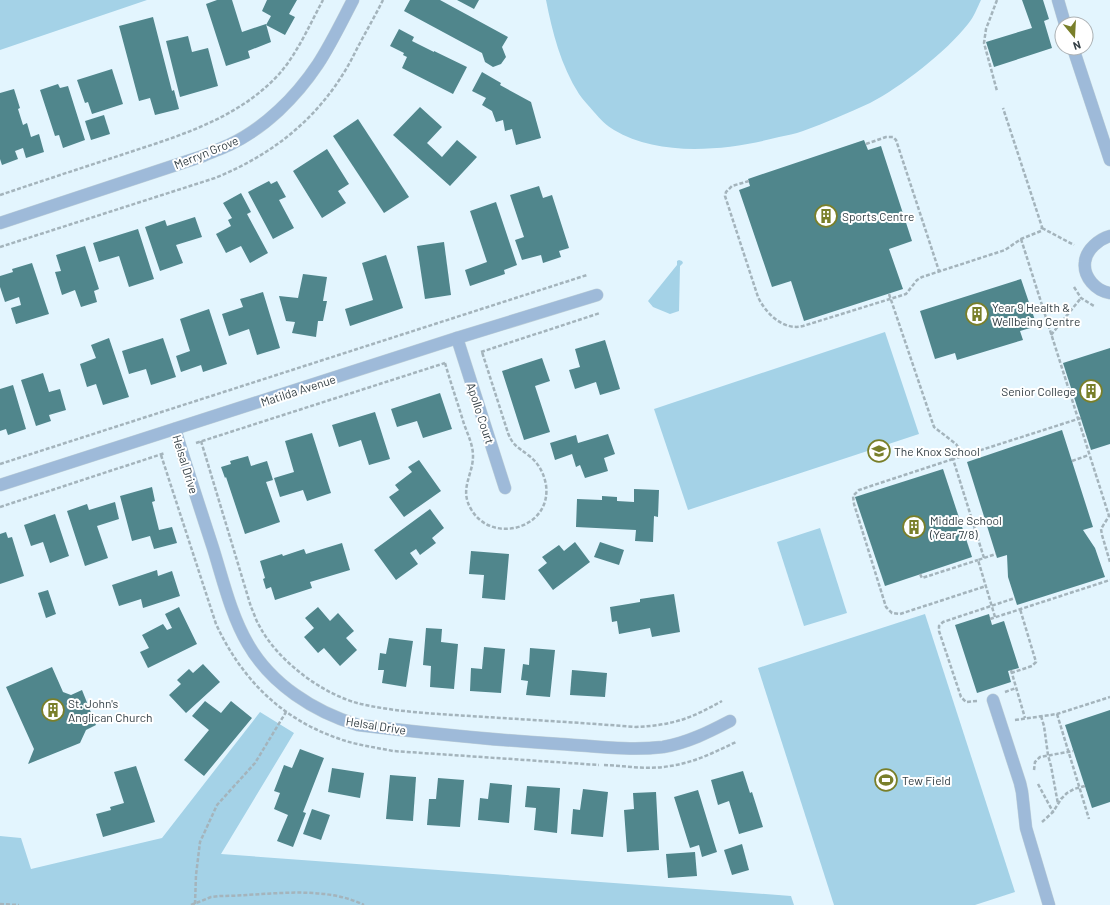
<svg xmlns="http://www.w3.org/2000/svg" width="1110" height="905" font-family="Barlow,sans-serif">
  <rect width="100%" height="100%" fill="#e3f5fe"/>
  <g fill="#a4d2e7">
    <polygon points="0,0 147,0 0,50"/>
    <path d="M546,0H981C977,8 974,17 968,24C946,52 901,87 870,103C848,113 825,123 803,131C795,134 787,135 779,137C730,150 660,158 614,130C607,126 600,119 594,112C589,106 583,100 579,94C561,66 552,31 546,0Z"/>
    <polygon points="679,260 682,261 683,263 680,266 679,311 670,314 653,307 648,301 677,265 677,261"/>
    <polygon points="885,332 919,434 688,510 654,409"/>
    <polygon points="820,528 847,613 804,626 777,542"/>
    <polygon points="925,614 1015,892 975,905 834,905 758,668"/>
    <polygon points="260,712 294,733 221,854 791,896 794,905 0,905 0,836 21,838 31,869 162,838"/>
  </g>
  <g fill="#50868c">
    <polygon points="217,0 232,0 242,32 266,24 271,42 248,51 250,58 226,66 206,4"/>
    <polygon points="267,0 297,0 289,14 295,17 285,35 266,25 271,16 262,11"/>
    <polygon points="410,0 440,0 508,37 502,47 506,57 501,64 493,67 485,62 482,53 404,11"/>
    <polygon points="457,0 479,0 474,9"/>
    <polygon points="1022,0 1043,0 1049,19 1044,21 1052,48 994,67 986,42 1032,28"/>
    <polygon points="153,17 172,91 174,90 179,109 155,115 150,98 139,101 119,26"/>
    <polygon points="399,29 414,37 412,41 434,52 434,51 467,67 453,94 402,68 407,57 403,55 404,53 390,46"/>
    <polygon points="188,36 192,52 208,48 218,86 180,97 166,41"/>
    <polygon points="112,69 123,104 92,114 88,102 85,103 77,80"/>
    <polygon points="482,72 501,83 500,85 531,102 541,138 516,145 512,129 505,131 503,120 496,122 492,111 482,105 486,98 472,91"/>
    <polygon points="58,84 60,88 68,86 85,140 63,148 59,135 55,136 40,90"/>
    <polygon points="14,89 20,108 18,109 23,125 27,123 31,137 39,134 44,152 26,158 23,148 15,151 18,159 2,165 0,159 0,93"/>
    <polygon points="420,107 442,127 427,143 442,157 457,140 477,157 450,186 393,135"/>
    <polygon points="104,115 110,134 91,140 85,121"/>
    <polygon points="358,119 409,197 384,213 333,136"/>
    <polygon points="864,140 868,150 881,146 912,241 889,249 903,289 804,321 791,281 772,287 739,190 750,186 748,179"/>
    <polygon points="327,149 349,184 338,191 346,203 322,218 293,171"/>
    <polygon points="269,181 271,184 277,181 286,197 279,200 294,228 273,239 248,192"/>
    <polygon points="539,186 543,198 552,195 569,248 559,251 561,257 543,263 541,255 522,260 515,240 524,237 510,195"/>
    <polygon points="241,193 251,212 247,214 268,253 250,263 241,246 226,253 216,234 231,226 228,220 232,218 223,203"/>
    <polygon points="496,202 517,265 504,270 505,274 470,286 465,270 487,262 470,211"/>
    <polygon points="195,217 202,237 176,245 183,263 160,271 145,227 165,220 167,226"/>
    <polygon points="138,229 154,279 129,287 119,256 99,262 93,243"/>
    <polygon points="444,242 451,295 425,299 417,246"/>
    <polygon points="85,246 99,289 94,291 97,302 81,307 75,290 62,295 55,272 61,271 56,255"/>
    <polygon points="386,255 403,308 350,326 345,309 373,300 362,263"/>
    <polygon points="32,263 49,314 16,324 11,308 21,305 19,297 5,302 0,287 0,276 13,272 12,269"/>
    <polygon points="303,274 327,277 323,301 327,301 323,321 318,321 316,337 292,333 295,322 286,321 279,296 298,298"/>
    <polygon points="1021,279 1037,326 1020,331 1023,340 957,360 955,353 935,359 920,311"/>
    <polygon points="263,292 280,348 257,355 249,329 229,336 222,314 243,307 240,299"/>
    <polygon points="209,309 227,364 203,372 201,365 181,372 176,356 190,351 180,319"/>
    <polygon points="109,338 129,397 103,405 96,384 87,387 80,364 96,358 91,345"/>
    <polygon points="163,338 176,377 151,385 146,369 129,374 122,351"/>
    <polygon points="605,340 620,389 600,395 596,382 575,389 569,370 580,367 575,349"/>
    <polygon points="1110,348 1110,444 1091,450 1063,363"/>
    <polygon points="542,358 550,381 535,386 550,432 524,440 502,371"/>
    <polygon points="43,373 49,392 60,389 66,410 49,415 51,421 36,426 21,380"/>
    <polygon points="13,385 26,429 8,435 6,429 0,431 0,389"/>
    <polygon points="440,393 452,429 423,438 417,421 397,427 391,409"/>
    <polygon points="375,412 390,459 369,465 361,440 339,447 332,425"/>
    <polygon points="1062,430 1093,527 1083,530 1095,548 1105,577 1017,605 1008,577 1007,555 997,558 967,462"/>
    <polygon points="312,433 331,493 307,501 303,490 280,497 274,478 294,472 285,441"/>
    <polygon points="608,434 615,454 604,458 608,471 585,478 580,465 576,467 572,454 555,460 550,443 576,435 578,443"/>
    <polygon points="248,456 251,466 267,461 273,480 266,482 280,522 245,534 226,477 225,478 221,467 231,464 230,461"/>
    <polygon points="419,460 441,491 404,517 389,497 399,490 395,485 412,472 408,467"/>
    <polygon points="943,469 972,557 885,586 855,497"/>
    <polygon points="152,487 155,501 152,502 159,530 172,527 177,543 154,549 150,536 132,541 120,496"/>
    <polygon points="634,489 659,490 658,517 654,516 653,542 635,541 636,530 576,527 577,499 602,500 602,496 617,497 617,501 634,502"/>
    <polygon points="115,502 119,519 97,526 108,558 85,566 67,511 87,504 89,510"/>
    <polygon points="430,509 444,528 432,538 436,543 420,555 416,549 410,553 418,564 396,580 374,550"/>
    <polygon points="55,514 69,556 50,563 43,542 31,546 24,525"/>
    <polygon points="6,532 8,538 12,537 24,576 0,584 0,534"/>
    <polygon points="575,542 590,562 553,590 538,570 547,563 542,557 559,545 564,551"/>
    <polygon points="600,542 624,550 619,565 594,557"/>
    <polygon points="342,543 350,570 310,582 312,588 275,600 271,587 266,589 263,579 265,578 260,561 282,554 283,556 304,549 306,554"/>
    <polygon points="471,551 509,554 505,600 482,598 484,575 469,574"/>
    <polygon points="157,570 158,576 172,571 180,596 143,608 141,599 119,606 112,585"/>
    <polygon points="48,590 56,614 46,618 38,593"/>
    <polygon points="674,594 680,632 652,637 650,628 619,634 617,621 612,622 610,607 640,602 640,599"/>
    <polygon points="179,607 197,644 148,668 140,652 149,648 142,635 163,624 167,630 172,628 165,614"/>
    <polygon points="318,607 330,621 338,613 354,631 346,638 357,650 340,666 324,648 318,653 304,637 314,628 305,618"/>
    <polygon points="989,614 992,625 1004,621 1019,668 1008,671 1011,682 977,693 955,625"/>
    <polygon points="426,628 442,629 441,642 458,644 454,689 430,687 431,666 423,665"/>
    <polygon points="389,638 413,641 406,687 382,683 384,670 378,670 380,653 386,654"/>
    <polygon points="484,647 505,649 501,693 470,691 471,668 482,669"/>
    <polygon points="530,648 555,650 550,697 526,695 528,681 521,680 523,664 529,665"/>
    <polygon points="203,664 220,682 186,713 169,695 181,684 177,680 189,669 193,673"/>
    <polygon points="52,667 63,692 71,695 82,690 96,725 86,730 80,743 28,764 34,749 6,687"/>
    <polygon points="572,670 607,673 605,697 570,695"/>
    <polygon points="205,701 221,713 231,701 252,718 204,776 184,760 209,730 192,716"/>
    <polygon points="1110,710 1110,802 1092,808 1065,725"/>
    <polygon points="300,749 324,758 303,812 306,813 293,847 277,841 288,815 274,809 280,793 274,791 284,765 292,768"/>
    <polygon points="136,766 155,822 103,837 96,814 111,810 110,807 124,803 114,772"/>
    <polygon points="332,768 364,773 360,798 328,792"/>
    <polygon points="743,771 750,793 752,792 763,827 739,834 729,801 718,805 711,780"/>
    <polygon points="390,775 416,777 413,821 386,819"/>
    <polygon points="438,778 464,780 460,827 427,825 429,799 436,799"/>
    <polygon points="490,783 512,785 509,823 478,820 480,798 488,799"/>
    <polygon points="527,786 560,788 557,833 534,830 536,808 525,807"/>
    <polygon points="583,789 608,792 603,837 571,834 573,809 580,810"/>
    <polygon points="698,790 717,852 702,857 699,845 690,848 674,797"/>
    <polygon points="656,792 659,850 627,852 624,810 634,809 633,793"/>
    <polygon points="312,809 330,815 321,840 303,834"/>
    <polygon points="742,844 749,870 732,875 724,850"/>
    <polygon points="695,852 697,876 668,878 666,854"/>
  </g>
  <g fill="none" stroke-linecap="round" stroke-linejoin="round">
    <g stroke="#c0d1d9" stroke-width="13">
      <g id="minor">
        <polyline points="1058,0 1065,24"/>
        <polyline points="1073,48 1110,160"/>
        <path d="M0,223L203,156C212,152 220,149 229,145C265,128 296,97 318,64C331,44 342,21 353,0"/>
        <path d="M1110,236C1099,239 1086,250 1085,262C1083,277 1096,291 1110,293"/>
        <polyline points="457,338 505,488"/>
        <path d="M175,429C187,469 200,508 213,548C223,580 231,615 248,644C271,684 314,712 358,725C425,733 492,740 560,744C594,746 629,751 663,747C687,743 709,732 730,721"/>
        <polyline points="0,485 457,338 597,295"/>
        <polyline points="993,700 1020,783 1022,792 1026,828 1049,905"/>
      </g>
    </g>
    <g stroke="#a4b4bc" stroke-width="2.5" stroke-dasharray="4 2" stroke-linecap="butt">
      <polyline points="997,0 986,29 984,43 997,91"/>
      <polyline points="866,144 886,137 893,137 896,140 939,271"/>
      <path d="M749,181L732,186L726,192L725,196L758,297C766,314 784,331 803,326L906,294L917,280L922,277L1005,250L1021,239L1041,231L1042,227L1003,108"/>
      <path d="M0,195C39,182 78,169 118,156C175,137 238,120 280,73C298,52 310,24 323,0"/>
      <polyline points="1042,228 1074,245"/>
      <polyline points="1021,239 1109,516 1101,529 1102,535 1110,562"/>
      <path d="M0,247L215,178C272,155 318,119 349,64C353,57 356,50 360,43C368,28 376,14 383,0"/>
      <polyline points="1074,287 1081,298 1094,306"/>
      <polyline points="889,294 934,427 956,444 960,450 962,456"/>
      <polyline points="1051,335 1081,298"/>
      <polyline points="481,352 600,313"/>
      <path d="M445,363C451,384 458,404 464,424C468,435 473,445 473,456C473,475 459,489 471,509C491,545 552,529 546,485C544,473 538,462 528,455C518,447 513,446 508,433L482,352"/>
      <path d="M201,441L251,607C254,613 256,621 260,627C278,661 323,695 361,704C401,713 443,714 485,717C535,720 585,723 636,727C673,725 690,719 722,701"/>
      <polyline points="196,443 445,363"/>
      <path d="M161,455L216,624C241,678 280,718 337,738C355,745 374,747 393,751L599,765"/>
      <polyline points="953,459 859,490 853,496 854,504 886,607 892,613 900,614 986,586"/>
      <polyline points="1072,461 1089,455"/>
      <polyline points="0,464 587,275"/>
      <polyline points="0,507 165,453"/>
      <polyline points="984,558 953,459 1081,418"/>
      <polyline points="920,574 922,578 978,560"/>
      <polyline points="995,617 978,560 996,554"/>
      <polyline points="990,619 1110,580"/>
      <polyline points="1011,670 1025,718"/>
      <polyline points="1011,673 1032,666 1036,662 1020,609"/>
      <polyline points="1005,692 1016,688"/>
      <polyline points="977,701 966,702 961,697 939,631 939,626 943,622 1015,598"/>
      <polyline points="1057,714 1089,819"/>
      <polyline points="1041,716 1044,726 1048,755 1051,766 1058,804"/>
      <polyline points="1015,720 1057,714 1110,697"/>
      <path d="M604,765C626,766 648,770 670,766C693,763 715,752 736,742"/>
      <polyline points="1034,770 1035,762 1040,757 1073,751"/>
      <polyline points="1038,784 1053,812"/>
      <polyline points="1042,822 1053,812 1061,799 1067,793 1074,789 1085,786"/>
      <polyline points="0,904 19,905"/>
      <polyline points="195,904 196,875 200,842 217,805 255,763 286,712"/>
      <path d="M191,905L211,897L220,896C266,896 321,884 364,905"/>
    </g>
    <use href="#minor" stroke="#9ebad9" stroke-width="12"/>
  </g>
  <defs>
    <g id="building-ring" transform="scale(1.15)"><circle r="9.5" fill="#fff" stroke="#797f2a" stroke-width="1.5"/><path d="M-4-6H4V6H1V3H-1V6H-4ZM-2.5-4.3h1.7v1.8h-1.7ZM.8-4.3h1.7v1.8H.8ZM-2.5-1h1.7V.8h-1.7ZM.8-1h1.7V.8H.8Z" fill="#797f2a"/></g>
    <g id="school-ring" transform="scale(1.15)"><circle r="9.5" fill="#fff" stroke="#797f2a" stroke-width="1.5"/><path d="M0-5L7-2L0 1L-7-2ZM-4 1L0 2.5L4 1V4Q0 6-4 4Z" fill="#797f2a"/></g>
    <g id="stadium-ring" transform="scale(1.15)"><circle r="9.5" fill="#fff" stroke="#797f2a" stroke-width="1.5"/><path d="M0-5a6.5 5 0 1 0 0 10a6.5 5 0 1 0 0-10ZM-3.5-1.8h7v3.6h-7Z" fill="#797f2a"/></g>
  </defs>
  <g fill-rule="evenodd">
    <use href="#building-ring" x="826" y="216"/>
    <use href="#building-ring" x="977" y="314"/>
    <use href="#building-ring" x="1091" y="391"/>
    <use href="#school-ring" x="879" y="451"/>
    <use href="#building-ring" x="914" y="527"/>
    <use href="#building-ring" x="53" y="710"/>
    <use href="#stadium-ring" x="886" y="780"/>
  </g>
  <g text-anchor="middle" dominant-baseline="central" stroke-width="4" stroke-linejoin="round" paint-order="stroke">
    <g font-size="12" fill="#333f45" stroke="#fff">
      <text transform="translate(206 152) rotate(-22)">Merryn Grove</text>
      <text transform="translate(298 390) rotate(-18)">Matilda Avenue</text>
      <text transform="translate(481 413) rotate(72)">Apollo Court</text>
      <text transform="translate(186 464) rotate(73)">Helsal Drive</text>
      <text transform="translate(376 725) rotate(9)">Helsal Drive</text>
    </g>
    <g font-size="12" fill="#333f45" stroke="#fff" text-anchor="start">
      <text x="842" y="216">Sports Centre</text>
      <text x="992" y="307">Year 9 Health &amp;<tspan x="992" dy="14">Wellbeing Centre</tspan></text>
      <text x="1076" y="391" text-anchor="end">Senior College</text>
      <text x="894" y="451">The Knox School</text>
      <text x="930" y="520">Middle School<tspan x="930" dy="14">(Year 7/8)</tspan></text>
      <text x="68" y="703">St. John's<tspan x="68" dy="14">Anglican Church</tspan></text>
      <text x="902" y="780">Tew Field</text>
    </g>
  </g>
  <g transform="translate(1074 36) rotate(162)"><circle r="19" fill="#ffffff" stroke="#adb2b5"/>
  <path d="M0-3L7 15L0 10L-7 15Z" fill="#797f2a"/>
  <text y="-6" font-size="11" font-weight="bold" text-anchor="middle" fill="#333f45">N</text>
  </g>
</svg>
